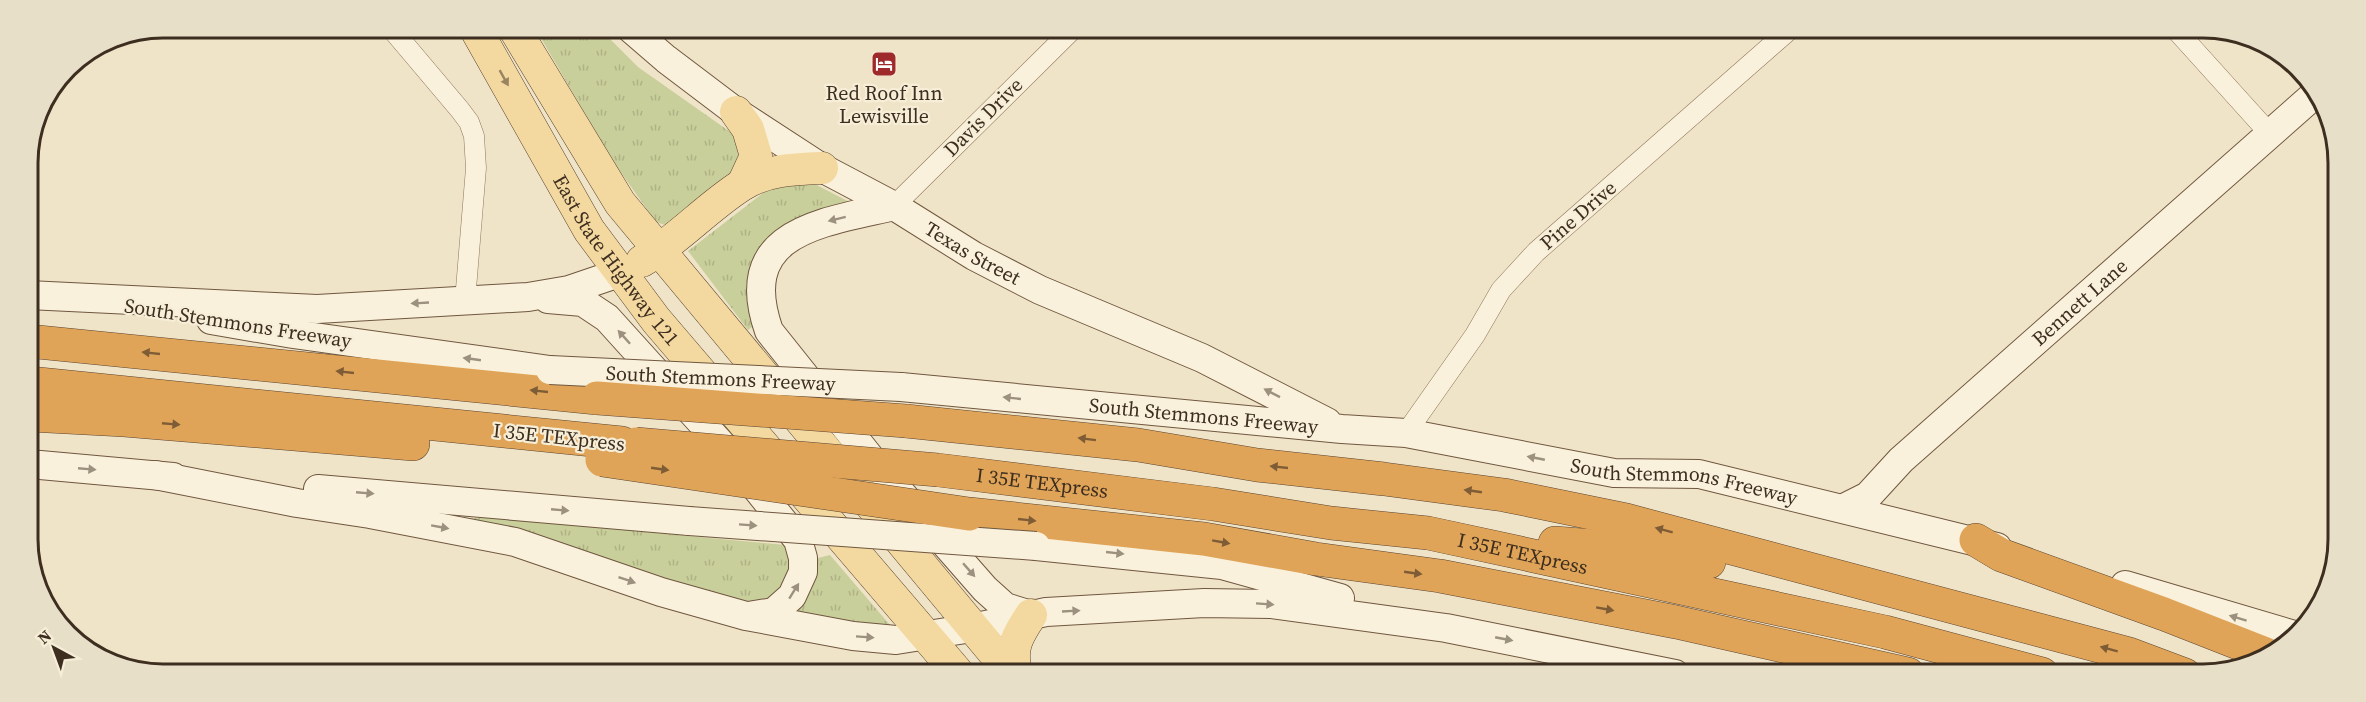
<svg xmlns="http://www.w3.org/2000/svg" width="2366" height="702" font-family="'Source Serif 4',serif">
  <defs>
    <pattern id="grass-tufts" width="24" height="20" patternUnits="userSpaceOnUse" patternTransform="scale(1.5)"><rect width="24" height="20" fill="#c9cf9b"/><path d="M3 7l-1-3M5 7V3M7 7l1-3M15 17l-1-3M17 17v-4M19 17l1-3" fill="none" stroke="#aeb285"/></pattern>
  </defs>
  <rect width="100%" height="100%" fill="#f0e4c8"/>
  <g fill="url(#grass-tufts)">
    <polygon points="535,28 599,28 638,67 746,143 746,167 668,226 656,222 612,160"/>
    <polygon points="807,180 859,207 763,251 746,284 752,327 748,330 688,251 772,186"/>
    <polygon points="485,517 786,545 795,565 768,607 716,596 467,519"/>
    <path d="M830,555L890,625L828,621L797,612C810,594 815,580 814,559Z"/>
  </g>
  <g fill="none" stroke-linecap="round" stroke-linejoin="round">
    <g stroke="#8d765c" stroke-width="21">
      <g id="street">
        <polyline points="390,27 460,110 469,122 474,136 476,168 465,301"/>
        <polyline points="2177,31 2270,134"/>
        <polyline points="894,206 1073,29"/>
        <polyline points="1406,433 1475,335 1501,290 1536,252 1788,31"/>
      </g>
    </g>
    <g stroke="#6f573f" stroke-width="30">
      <g id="secondary">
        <path id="s1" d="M630,28L666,59L736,112L822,168L894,206L974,256L1040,290L1202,358L1327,422"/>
        <path d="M894,206C821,223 734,231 769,331L872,460L985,589L1005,607L1031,615"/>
        <polyline points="28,295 317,309 528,297 569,290 622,272"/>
        <polyline points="548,299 583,302 607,318 721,444 798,540 803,558 803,572 792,596 774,612 748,616"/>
        <polyline points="211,320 293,334 550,370"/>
        <path id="s2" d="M901,387L1342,429L1406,433L1614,473L1699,474L1997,547"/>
        <polyline points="29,464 173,477"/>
        <polyline points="155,475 297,503 370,514 515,542 661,592 746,616 853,636 896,640 972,628 1046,612 1204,603 1271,604 1446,628 1675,674"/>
        <polyline points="318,489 689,521"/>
        <path id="s3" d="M1844,508L1868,496L1901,460L2314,95"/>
        <polyline points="1036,546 1222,565 1340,598"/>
        <polyline points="2125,585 2294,635"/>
      </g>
    </g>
    <g stroke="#5b4430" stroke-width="33">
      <g id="primary">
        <path id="s4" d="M475,28L589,230L656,320L957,672"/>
        <polyline points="514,28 620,203 1010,672"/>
        <polyline points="736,112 748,129 756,156 743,184"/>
        <path d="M642,261C678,240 706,208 742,185C765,170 795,169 822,168"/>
        <path d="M1016,672C1010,648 1017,636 1031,615"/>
      </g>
    </g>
    <g stroke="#5b4430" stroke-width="34">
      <g id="highway">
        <polyline points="28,341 597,398"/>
        <polyline points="29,383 622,443"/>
        <polyline points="29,415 124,420 413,444"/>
        <polyline points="906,421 1138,445 1257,465 1384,479 1504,495 1626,520 2129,654 2185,675"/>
        <path id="s5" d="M938,470L1213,504L1331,523L1428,533L1885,632L2042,674"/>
        <polyline points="969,514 1204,539 1316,559 1440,576 1676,622 1908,674"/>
        <polyline points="1976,540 2001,555 2164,614 2266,654"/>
        <polyline points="1555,543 1633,549 1709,562"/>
      </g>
    </g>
    <use href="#street" stroke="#faf1dc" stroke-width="20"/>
    <use href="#secondary" stroke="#faf1dc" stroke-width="28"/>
    <use href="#primary" stroke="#f3d9a0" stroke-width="32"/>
    <use href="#highway" stroke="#e0a458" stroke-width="33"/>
    <g stroke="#6f573f" stroke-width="30" stroke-linecap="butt">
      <g id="secondary-bridge">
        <path id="s6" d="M550,370L901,387"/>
        <polyline points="689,521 1036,546"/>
      </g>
    </g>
    <g stroke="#5b4430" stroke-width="34" stroke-linecap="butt">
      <g id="highway-bridge">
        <polyline points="597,398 906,421"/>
        <polyline points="636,444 938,470"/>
        <polyline points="602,460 969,514"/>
      </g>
    </g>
    <use href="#secondary-bridge" stroke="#faf1dc" stroke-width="28"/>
    <use href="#highway-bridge" stroke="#e0a458" stroke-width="33"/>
  </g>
  <defs><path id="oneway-solid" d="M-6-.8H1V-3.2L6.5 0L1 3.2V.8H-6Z" transform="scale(1.5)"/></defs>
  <use fill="#988460" href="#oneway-solid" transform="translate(504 78) rotate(61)"/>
  <g fill="#9c907e">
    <use href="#oneway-solid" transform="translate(837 219) rotate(166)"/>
    <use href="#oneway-solid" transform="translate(420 303) rotate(177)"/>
    <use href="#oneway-solid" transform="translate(624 337) rotate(-132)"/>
    <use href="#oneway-solid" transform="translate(472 359) rotate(-172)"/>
    <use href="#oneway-solid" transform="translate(1272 393) rotate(-153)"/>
    <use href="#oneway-solid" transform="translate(1012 398) rotate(-174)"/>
    <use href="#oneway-solid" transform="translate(1536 458) rotate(-169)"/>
    <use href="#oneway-solid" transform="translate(87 469) rotate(5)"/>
    <use href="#oneway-solid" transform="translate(365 493) rotate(5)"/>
    <use href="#oneway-solid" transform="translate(560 510) rotate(5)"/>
    <use href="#oneway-solid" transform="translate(748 525) rotate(4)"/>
    <use href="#oneway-solid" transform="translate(440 527) rotate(10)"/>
    <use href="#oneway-solid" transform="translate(1115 553) rotate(6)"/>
    <use href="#oneway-solid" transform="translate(969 570) rotate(49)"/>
    <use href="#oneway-solid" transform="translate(627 580) rotate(19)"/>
    <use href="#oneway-solid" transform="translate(794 591) rotate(-58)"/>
    <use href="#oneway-solid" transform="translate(1265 604) rotate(4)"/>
    <use href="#oneway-solid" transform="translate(1071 611) rotate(-3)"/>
    <use href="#oneway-solid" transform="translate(2238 618) rotate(-163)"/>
    <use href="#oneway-solid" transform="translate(865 637) rotate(4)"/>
    <use href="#oneway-solid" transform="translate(1504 639) rotate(11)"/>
  </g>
  <g fill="#7e5d36">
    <use href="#oneway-solid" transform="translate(151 353) rotate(-174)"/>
    <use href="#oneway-solid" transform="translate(345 372) rotate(-174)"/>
    <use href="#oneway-solid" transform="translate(539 391) rotate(-174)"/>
    <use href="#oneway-solid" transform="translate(171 424) rotate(5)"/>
    <use href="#oneway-solid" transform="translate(1087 439) rotate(-173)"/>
    <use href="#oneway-solid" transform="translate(1279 467) rotate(-174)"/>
    <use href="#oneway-solid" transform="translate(660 469) rotate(8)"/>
    <use href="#oneway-solid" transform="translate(1473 491) rotate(-172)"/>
    <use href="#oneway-solid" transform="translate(1027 520) rotate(6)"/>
    <use href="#oneway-solid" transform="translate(1664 530) rotate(-165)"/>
    <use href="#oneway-solid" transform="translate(1221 542) rotate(10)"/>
    <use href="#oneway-solid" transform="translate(1413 573) rotate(8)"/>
    <use href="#oneway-solid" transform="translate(1605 609) rotate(10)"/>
    <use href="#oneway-solid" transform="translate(2109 649) rotate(-165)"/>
  </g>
  <defs>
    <g id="hotel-square" transform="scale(1.35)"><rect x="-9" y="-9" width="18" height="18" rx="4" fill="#9e2a2b" stroke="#f7eed8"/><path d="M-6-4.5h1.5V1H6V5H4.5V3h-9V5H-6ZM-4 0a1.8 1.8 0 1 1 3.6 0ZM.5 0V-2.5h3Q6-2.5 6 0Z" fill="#fff"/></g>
  </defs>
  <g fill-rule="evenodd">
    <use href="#hotel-square" x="884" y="64"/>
  </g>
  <g text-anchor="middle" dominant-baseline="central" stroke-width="4.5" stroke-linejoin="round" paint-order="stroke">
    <g font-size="20" fill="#3d2e20" stroke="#f7eed8">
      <text x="884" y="93">Red Roof Inn<tspan x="884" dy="23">Lewisville</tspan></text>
    </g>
    <g font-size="20" fill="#3d2e20" stroke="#f7eed8">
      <text transform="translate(983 117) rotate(-45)">Davis Drive</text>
      <text transform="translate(1578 215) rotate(-41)">Pine Drive</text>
      <text stroke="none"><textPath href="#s1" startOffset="411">Texas Street</textPath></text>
      <text stroke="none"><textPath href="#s4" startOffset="272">East State Highway 121</textPath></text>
      <text stroke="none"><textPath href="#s3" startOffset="314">Bennett Lane</textPath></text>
      <text transform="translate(238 323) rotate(9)">South Stemmons Freeway</text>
      <text stroke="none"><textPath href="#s6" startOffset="171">South Stemmons Freeway</textPath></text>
      <text stroke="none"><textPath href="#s2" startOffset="304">South Stemmons Freeway</textPath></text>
      <text transform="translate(559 437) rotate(6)">I 35E TEXpress</text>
      <text stroke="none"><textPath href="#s2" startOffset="790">South Stemmons Freeway</textPath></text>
      <text stroke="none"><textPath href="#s5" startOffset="105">I 35E TEXpress</textPath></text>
      <text stroke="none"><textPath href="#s5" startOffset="591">I 35E TEXpress</textPath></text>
    </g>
  </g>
  <path d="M0 0H2366V702H0ZM163 38H2203A125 125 0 0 1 2328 163V539A125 125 0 0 1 2203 664H163A125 125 0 0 1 38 539V163A125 125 0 0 1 163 38Z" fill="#e8dfc9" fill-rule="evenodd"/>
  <path fill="none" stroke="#3d2e20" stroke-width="3" d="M163 38H2203A125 125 0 0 1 2328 163V539A125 125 0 0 1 2203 664H163A125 125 0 0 1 38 539V163A125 125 0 0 1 163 38Z"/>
  <g transform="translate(54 648) rotate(319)" stroke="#f7eed8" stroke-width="4.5" paint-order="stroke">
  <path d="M0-4.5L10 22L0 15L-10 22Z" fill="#3d2e20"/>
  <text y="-9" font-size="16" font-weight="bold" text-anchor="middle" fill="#3d2e20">N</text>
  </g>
</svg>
